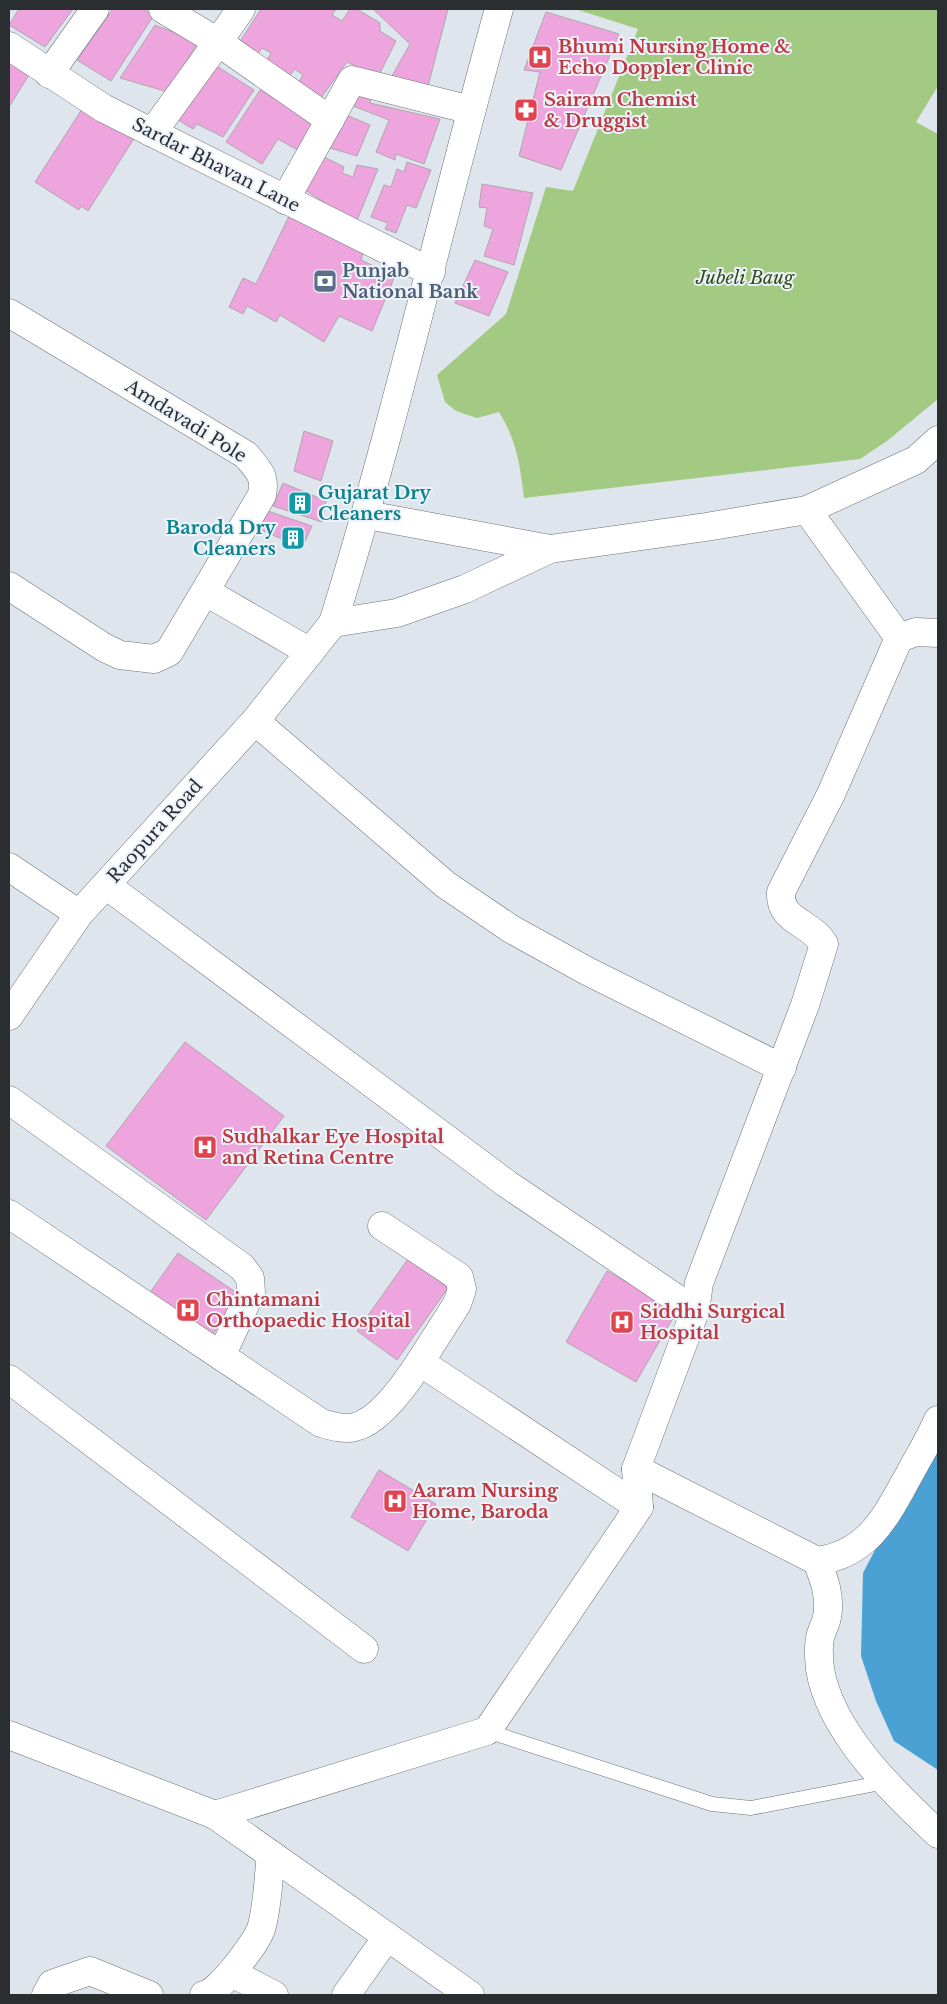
<svg xmlns="http://www.w3.org/2000/svg" width="947" height="2004" font-family="'Libre Baskerville',serif">
  <rect width="100%" height="100%" fill="#dfe5ed"/>
  <path fill="#a3ca82" d="M575,9H935L938,11V86L916,122L938,134V399L887,441L860,459L524,498C520,465 517,441 499,412L477,418L456,411L445,402L437,375L506,314L546,187L573,191L638,29Z"/>
  <polygon fill="#4ba0d4" points="938,1430 938,1770 894,1741 876,1701 861,1656 863,1573"/>
  <g fill="#eea4dd" stroke="#afa7ad">
    <polygon points="19,9 73,9 45,47 9,25"/>
    <polygon points="113,9 143,9 154,15 111,81 77,60"/>
    <polygon points="261,9 336,9 332,15 342,21 350,9 357,9 380,23 380,31 396,41 378,77 347,62 321,98 297,85 303,75 295,69 287,79 265,63 271,53 262,48 255,58 237,46"/>
    <polygon points="373,9 448,9 427,90 388,83 410,44"/>
    <polygon points="546,12 619,34 561,170 519,156 540,72 524,70"/>
    <polygon points="155,25 198,42 168,92 120,78"/>
    <polygon points="9,61 29,75 9,107"/>
    <polygon points="212,63 254,90 223,137 197,124 193,129 173,117"/>
    <polygon points="260,90 316,123 301,152 278,139 262,164 226,142"/>
    <polygon points="359,90 372,95 370,103 440,119 424,164 396,154 395,160 376,152 389,120 353,106"/>
    <polygon points="84,106 135,137 88,211 81,206 79,210 35,182"/>
    <polygon points="342,113 370,125 357,156 330,148"/>
    <polygon points="320,155 344,167 342,173 353,177 357,165 378,169 356,223 302,188"/>
    <polygon points="407,162 431,170 416,208 407,205 396,233 385,229 388,223 371,217 384,185 391,187 397,169 404,172"/>
    <polygon points="482,184 533,193 514,265 484,256 493,229 484,226 487,208 479,207"/>
    <polygon points="290,214 364,250 361,260 395,276 372,331 339,316 324,342 280,315 276,322 247,306 243,314 229,307 243,278 256,284"/>
    <polygon points="475,260 508,272 489,316 455,303"/>
    <polygon points="304,431 333,441 321,481 294,471"/>
    <polygon points="283,483 326,501 322,522 273,506"/>
    <polygon points="265,510 312,526 302,548 257,528"/>
    <polygon points="185,1042 284,1116 206,1220 106,1146"/>
    <polygon points="178,1253 240,1295 211,1337 149,1294"/>
    <polygon points="408,1259 448,1288 397,1360 357,1331"/>
    <polygon points="607,1271 677,1311 636,1382 566,1342"/>
    <polygon points="379,1470 436,1504 408,1551 351,1517"/>
  </g>
  <g fill="none" stroke-linecap="round" stroke-linejoin="round">
    <g stroke="#6d7278" stroke-width="15">
      <polyline id="lane" points="487,1731 712,1804 751,1808 886,1782"/>
    </g>
    <g stroke="#6d7278" stroke-width="29">
      <g id="street">
        <polyline points="163,9 218,42 241,9"/>
        <polyline points="9,46 103,108 431,272"/>
        <polyline points="49,74 95,9"/>
        <polyline points="152,133 218,42 330,120"/>
        <polyline points="285,200 352,80 471,110"/>
        <path d="M9,313L246,455C258,470 266,475 262,495L169,652L154,659L120,655L105,648L9,586"/>
        <polyline points="206,592 310,652"/>
        <polyline points="899,638 916,632 938,633"/>
        <polyline points="255,721 446,885 511,929 587,971 782,1068"/>
        <polyline points="9,867 79,914"/>
        <polyline points="106,885 507,1184 695,1311"/>
        <polyline points="9,1100 242,1267 250,1278 251,1292 221,1356"/>
        <path d="M9,1214L321,1423C332,1426 344,1430 355,1427C380,1421 407,1382 420,1362L639,1507"/>
        <polyline points="382,1226 459,1277 462,1289 457,1304 420,1362"/>
        <polyline points="9,1379 364,1649"/>
        <path d="M636,1469L817,1561C824,1579 831,1597 827,1617C826,1624 821,1631 820,1638C818,1647 819,1660 820,1669C830,1732 894,1793 938,1834"/>
        <path d="M817,1561C869,1554 886,1516 909,1475C919,1456 930,1439 938,1420"/>
        <path d="M215,1815L487,1731L639,1507L636,1469L695,1311L699,1283L805,1005L824,944C810,921 779,922 781,892L831,794L899,638L807,510"/>
        <polyline points="232,1973 274,1995"/>
        <polyline points="46,1995 52,1984 90,1971 149,1995"/>
        <path d="M204,1995C218,1994 256,1943 261,1929C268,1906 268,1879 271,1855"/>
        <polyline points="346,1995 387,1937"/>
      </g>
    </g>
    <g stroke="#6d7278" stroke-width="29">
      <g id="secondary">
        <path d="M333,623C396,420 442,213 499,9"/>
        <polyline points="9,1735 215,1815 470,1995"/>
      </g>
    </g>
    <g stroke="#6d7278" stroke-width="29">
      <g id="primary">
        <polyline points="367,515 550,549 706,527 807,510 916,460 938,440"/>
        <polyline points="9,1016 79,914 255,721 333,623 397,613 465,589 550,549"/>
      </g>
    </g>
    <use href="#lane" stroke="#fff" stroke-width="14"/>
    <use href="#street" stroke="#fff" stroke-width="28"/>
    <use href="#secondary" stroke="#fff" stroke-width="28"/>
    <use href="#primary" stroke="#fff" stroke-width="28"/>
  </g>
  <defs>
    <g id="hospital-square" transform="scale(1.25)"><rect x="-9" y="-9" width="18" height="18" rx="4" fill="#e0444e" stroke="#edf3fa"/><path d="M-5-5h3v3.5h4V-5h3V5h-3V1.5h-4V5h-3Z" fill="#fff"/></g>
    <g id="pharmacy-square" transform="scale(1.25)"><rect x="-9" y="-9" width="18" height="18" rx="4" fill="#e0444e" stroke="#edf3fa"/><path d="M-2-6h4v4h4v4h-4v4h-4v-4h-4v-4h4Z" fill="#fff"/></g>
    <g id="bank-square" transform="scale(1.25)"><rect x="-9" y="-9" width="18" height="18" rx="4" fill="#5c6f8a" stroke="#edf3fa"/><path d="M-6-4H6V4H-6ZM0-2.3a2.3 2.3 0 1 0 0 4.6a2.3 2.3 0 1 0 0-4.6Z" fill="#fff"/></g>
    <g id="building-square" transform="scale(1.25)"><rect x="-9" y="-9" width="18" height="18" rx="4" fill="#0f9aa8" stroke="#edf3fa"/><path d="M-4-6H4V6H1V3H-1V6H-4ZM-2.5-4.3h1.7v1.8h-1.7ZM.8-4.3h1.7v1.8H.8ZM-2.5-1h1.7V.8h-1.7ZM.8-1h1.7V.8H.8Z" fill="#fff"/></g>
  </defs>
  <g fill-rule="evenodd">
    <use href="#hospital-square" x="540" y="57"/>
    <use href="#pharmacy-square" x="526" y="110"/>
    <use href="#bank-square" x="325" y="281"/>
    <use href="#building-square" x="300" y="503"/>
    <use href="#building-square" x="293" y="538"/>
    <use href="#hospital-square" x="205" y="1147"/>
    <use href="#hospital-square" x="188" y="1310"/>
    <use href="#hospital-square" x="622" y="1322"/>
    <use href="#hospital-square" x="395" y="1501"/>
  </g>
  <g text-anchor="middle" dominant-baseline="central" stroke-width="4" stroke-linejoin="round" paint-order="stroke">
    <g font-size="18" font-weight="bold" fill="#be3a42" stroke="#edf3fa" text-anchor="start">
      <text x="558" y="47">Bhumi Nursing Home &amp;<tspan x="558" dy="21">Echo Doppler Clinic</tspan></text>
      <text x="544" y="100">Sairam Chemist<tspan x="544" dy="21">&amp; Druggist</tspan></text>
      <text x="222" y="1137">Sudhalkar Eye Hospital<tspan x="222" dy="21">and Retina Centre</tspan></text>
      <text x="206" y="1300">Chintamani<tspan x="206" dy="21">Orthopaedic Hospital</tspan></text>
      <text x="640" y="1312">Siddhi Surgical<tspan x="640" dy="21">Hospital</tspan></text>
      <text x="412" y="1491">Aaram Nursing<tspan x="412" dy="21">Home, Baroda</tspan></text>
    </g>
    <g font-size="18" fill="#2b2e30" stroke="#edf3fa">
      <text transform="translate(216 165) rotate(27)">Sardar Bhavan Lane</text>
      <text transform="translate(186 421) rotate(32)">Amdavadi Pole</text>
      <text transform="translate(155 831) rotate(-48)">Raopura Road</text>
    </g>
    <g font-size="18" font-weight="bold" fill="#4e5e75" stroke="#edf3fa" text-anchor="start">
      <text x="342" y="271">Punjab<tspan x="342" dy="21">National Bank</tspan></text>
    </g>
    <g font-size="18" font-style="italic" fill="#324d17" stroke="#edf3fa">
      <text x="745" y="278">Jubeli Baug</text>
    </g>
    <g font-size="18" font-weight="bold" fill="#0d838f" stroke="#edf3fa" text-anchor="start">
      <text x="318" y="493">Gujarat Dry<tspan x="318" dy="21">Cleaners</tspan></text>
      <text x="276" y="528" text-anchor="end">Baroda Dry<tspan x="276" dy="21">Cleaners</tspan></text>
    </g>
  </g>
  <rect width="947" height="2004" fill="none" stroke="#2b2e30" stroke-width="20"/>
</svg>
